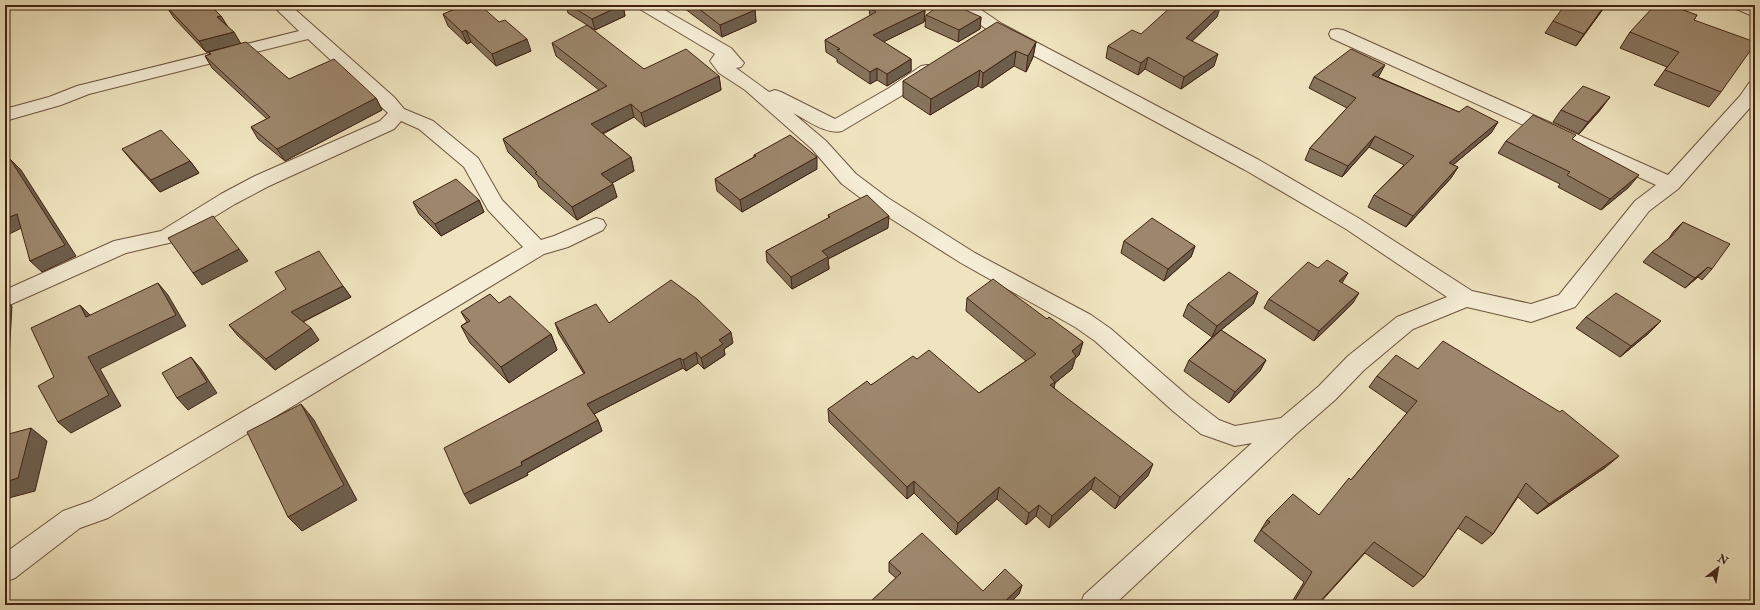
<svg xmlns="http://www.w3.org/2000/svg" width="1760" height="610" font-family="'IM FELL Double Pica',serif">
  <rect width="100%" height="100%" fill="#efe4bf"/>
  <filter id="stains"><feTurbulence type="fractalNoise" baseFrequency=".005" numOctaves="4"/><feColorMatrix values="0 0 0 0 .2 0 0 0 0 .09 0 0 0 0 .02 0 0 0 .5 -.17"/></filter>
  <radialGradient id="worn" r=".72"><stop offset=".6" stop-color="#630" stop-opacity="0"/><stop offset="1" stop-color="#630" stop-opacity=".3"/></radialGradient>
  <g fill="none" stroke-linecap="round" stroke-linejoin="round">
    <g stroke="#6d533e" stroke-width="2">
      <g id="minor">
        <polygon points="272,5 290,5 394,97 404,109 433,121 478,158 502,200 541,240 554,236 596,218 603,220 606,225 603,230 568,247 544,254 108,518 80,528 15,578 5,582 5,553 63,511 91,501 523,247 488,210 464,167 419,129 401,121 394,129 269,186 235,204 173,242 126,253 5,307 5,290 114,241 161,231 221,194 255,176 380,121 388,113 308,39 89,94 61,105 5,121 5,109 49,97 77,86 299,31"/>
        <path d="M636,5H656L731,48L744,63L741,67L736,68L769,92L775,90L781,92L835,119L889,88L921,66L927,65L933,66L936,70L933,74L901,96L842,131C826,135 807,120 793,113L826,141L856,174L888,198L975,253L1091,315L1111,329L1189,397L1219,420L1235,426L1281,418L1319,386L1348,356L1397,317L1447,297L1346,229L1245,170L990,32L955,5H974L1002,24L1259,160L1360,219L1472,291L1531,304L1559,295L1635,201L1656,185L1331,38L1329,34L1331,30L1337,29L1343,30L1668,175L1740,96L1749,83L1755,81V102L1678,189L1649,211L1575,307L1531,322L1467,307L1413,329L1364,370L1335,400L1296,434L1114,605H1080L1084,595L1252,443L1235,446L1201,434L1173,411L1095,341L1075,327L961,263L874,208L842,184L812,149L745,90L719,73L710,61L715,54L638,8Z"/>
        <polygon points="1732,5 1755,6 1755,17 1734,8"/>
      </g>
    </g>
    <use href="#minor" fill="#f5edd5" fill-rule="evenodd"/>
  </g>
  <g fill="#86745d" stroke="#422313">
    <polygon points="566,5 623,5 625,16 595,30 568,13"/>
    <polygon points="680,5 748,5 755,10 756,22 722,37"/>
    <polygon points="1606,5 1576,46 1545,33 1553,21"/>
    <polygon points="166,6 221,16 227,26 241,44 289,79 376,98 382,110 285,161 258,139 251,127 267,119 212,68 205,56 210,54 209,52 206,52 174,18"/>
    <polygon points="869,8 925,10 924,22 883,42 911,59 911,71 887,86 877,80 870,84 837,62 837,59 826,52 825,40 870,16"/>
    <polygon points="443,14 531,51 496,66 471,42 467,44 448,26"/>
    <polygon points="926,15 981,17 980,29 958,42 925,27"/>
    <polygon points="1697,15 1694,20 1721,92 1709,107 1654,85 1667,67 1620,48 1630,32"/>
    <polygon points="1217,17 1192,41 1214,66 1181,89 1145,69 1138,75 1106,58 1108,46 1141,34"/>
    <polygon points="1036,42 1033,57 1026,72 1014,66 982,88 978,86 930,115 903,97 903,81"/>
    <polygon points="552,43 644,69 719,76 721,90 645,127 634,117 603,134 631,157 634,171 612,183 617,197 577,220 539,187 537,181 508,152 503,139 599,90 556,56"/>
    <polygon points="1379,76 1378,77 1459,112 1498,122 1491,133 1453,165 1458,167 1451,178 1406,227 1368,207 1374,195 1404,165 1369,147 1342,177 1305,160 1310,148 1347,108 1309,88 1314,77"/>
    <polygon points="1601,109 1579,134 1553,122 1561,110"/>
    <polygon points="1572,139 1629,187 1601,210 1558,187 1560,184 1498,153 1506,141"/>
    <polygon points="122,149 190,161 199,173 160,192 132,161"/>
    <polygon points="754,155 817,169 742,212 717,191 715,179 754,157"/>
    <polygon points="479,200 484,212 441,236 419,214 413,202"/>
    <polygon points="828,215 888,228 828,259 829,269 792,289 767,262 766,251 829,218"/>
    <polygon points="1683,222 1712,269 1702,280 1698,277 1685,288 1643,262 1652,252 1668,240 1673,232"/>
    <polygon points="1124,241 1195,246 1191,257 1164,281 1121,253"/>
    <polygon points="1342,283 1353,303 1314,341 1264,308 1269,299"/>
    <polygon points="343,286 351,297 303,322 319,340 275,370 238,336 229,325"/>
    <polygon points="1258,292 1253,304 1221,330 1266,360 1260,371 1229,403 1184,371 1189,360 1212,337 1183,316 1188,304"/>
    <polygon points="967,298 1047,319 1083,342 1079,355 1075,359 1072,369 1055,383 1054,388 1148,476 1115,509 1091,489 1049,528 1036,516 1026,525 997,499 956,535 914,493 907,499 829,422 828,409 871,385 917,359 979,393 1026,361 966,311"/>
    <polygon points="461,312 551,334 557,350 509,383 470,343 461,326 467,322"/>
    <polygon points="1586,317 1649,333 1620,357 1576,328"/>
    <polygon points="555,323 609,323 733,343 724,349 725,355 704,369 698,363 686,371 683,368 594,414 598,420 602,431 527,473 528,475 470,504 584,374 559,334"/>
    <polygon points="1418,369 1606,467 1537,514 1518,497 1493,534 1482,544 1458,528 1424,577 1413,587 1365,553 1318,605 1290,605 1304,582 1254,541 1267,520 1319,515 1351,480 1407,413 1369,387 1377,376"/>
    <polygon points="889,562 983,591 1022,585 1019,594 1008,605 867,605 896,578 889,572"/>
  </g>
  <g fill="#6d5e4c" stroke="#422313">
    <polygon points="622,5 623,5 625,16 595,30 592,19"/>
    <polygon points="1221,5 1217,17 1183,50 1186,38"/>
    <polygon points="1605,5 1606,5 1576,46 1584,34"/>
    <polygon points="755,10 756,22 722,37 720,25"/>
    <polygon points="925,10 924,22 873,47 873,35"/>
    <polygon points="221,16 228,27 217,17"/>
    <polygon points="981,17 980,29 958,42 959,30"/>
    <polygon points="466,30 471,42 467,44 462,32"/>
    <polygon points="234,32 241,44 206,52 199,41"/>
    <polygon points="527,39 531,51 496,66 492,54"/>
    <polygon points="1036,42 1033,57 1026,72 1028,56"/>
    <polygon points="1016,51 1014,66 982,88 983,73"/>
    <polygon points="1218,54 1214,66 1181,89 1184,77"/>
    <polygon points="1148,57 1145,69 1138,75 1141,63"/>
    <polygon points="911,59 911,71 887,86 887,74"/>
    <polygon points="1385,65 1379,76 1366,86 1372,75"/>
    <polygon points="877,68 877,80 870,84 870,72"/>
    <polygon points="980,70 978,86 930,115 931,99"/>
    <polygon points="719,76 721,90 645,127 641,113"/>
    <polygon points="1610,97 1601,109 1579,134 1588,122"/>
    <polygon points="376,98 382,110 285,161 277,149"/>
    <polygon points="631,104 634,117 595,137 591,124"/>
    <polygon points="1498,122 1491,133 1442,174 1449,163"/>
    <polygon points="1375,136 1369,147 1342,177 1348,166"/>
    <polygon points="631,157 634,171 605,187 601,174"/>
    <polygon points="817,157 817,169 742,212 740,200"/>
    <polygon points="10,159 21,170 76,256 42,272 30,261"/>
    <polygon points="190,161 199,173 160,192 151,180"/>
    <polygon points="1458,167 1451,178 1406,227 1413,216"/>
    <polygon points="1639,175 1629,187 1601,210 1610,199"/>
    <polygon points="613,184 617,197 577,220 572,207"/>
    <polygon points="479,200 484,212 441,236 435,224"/>
    <polygon points="17,214 28,225 5,236 5,219"/>
    <polygon points="889,216 888,228 828,259 829,269 792,289 791,277 822,251"/>
    <polygon points="1195,246 1191,257 1164,281 1168,269"/>
    <polygon points="239,249 248,261 202,285 193,273"/>
    <polygon points="1708,267 1698,277 1685,288 1695,278"/>
    <polygon points="1348,273 1342,283 1333,291 1339,281"/>
    <polygon points="158,283 168,295 186,326 100,369 121,406 71,433 58,422 88,357"/>
    <polygon points="343,286 351,297 300,323 291,312"/>
    <polygon points="1258,292 1253,304 1212,337 1217,326"/>
    <polygon points="1359,293 1353,303 1314,341 1319,331"/>
    <polygon points="5,300 12,306 9,358 5,359"/>
    <polygon points="80,305 92,317 86,317"/>
    <polygon points="1661,321 1649,333 1620,357 1631,346"/>
    <polygon points="311,328 319,340 275,370 266,359"/>
    <polygon points="731,332 733,343 724,349 725,355 704,369 701,358 719,340"/>
    <polygon points="551,334 557,350 509,383 501,367"/>
    <polygon points="1083,342 1079,355 1075,359 1072,369 1055,383 1052,395 1047,398 1050,377 1072,351"/>
    <polygon points="696,352 698,363 686,371 683,360"/>
    <polygon points="191,357 201,369 217,393 188,410 177,398"/>
    <polygon points="680,358 683,368 592,415 587,404"/>
    <polygon points="1266,360 1260,371 1229,403 1235,392"/>
    <polygon points="301,404 314,420 357,500 302,531 288,517"/>
    <polygon points="598,420 602,431 527,473 528,475 470,504 464,494"/>
    <polygon points="31,428 47,441 35,491 5,499 5,482"/>
    <polygon points="1619,456 1606,467 1537,514 1549,504"/>
    <polygon points="1153,464 1148,476 1115,509 1120,497"/>
    <polygon points="1095,477 1091,489 1049,528 1052,516"/>
    <polygon points="914,481 914,493 907,499 907,487"/>
    <polygon points="999,487 997,499 956,535 958,523"/>
    <polygon points="1039,505 1036,516 1026,525 1029,513"/>
    <polygon points="1022,585 1019,594 1008,605 1001,605"/>
  </g>
  <g fill="#9c876c" stroke="#422313">
    <polygon points="170,5 210,5 221,16 217,17 234,32 199,41 166,6"/>
    <polygon points="465,5 480,5 499,22 505,20 527,39 492,54 466,30 462,32 443,14"/>
    <polygon points="569,5 622,5 592,19"/>
    <polygon points="694,5 748,5 755,10 720,25"/>
    <polygon points="875,5 917,5 925,10 873,35 911,59 887,74 877,68 870,72 837,50 840,49 825,40 876,12 869,8"/>
    <polygon points="940,5 954,5 981,17 959,30 926,15"/>
    <polygon points="1173,5 1221,5 1186,38 1218,54 1184,77 1148,57 1141,63 1108,46 1132,30 1141,34"/>
    <polygon points="1565,5 1605,5 1584,34 1553,21"/>
    <polygon points="1655,5 1670,5 1697,15 1694,20 1755,42 1755,44 1721,92 1665,70 1679,52 1630,32"/>
    <polygon points="997,22 1036,42 1028,56 1016,51 983,73 980,70 931,99 903,81"/>
    <polygon points="587,25 644,69 686,49 719,76 641,113 631,104 591,124 631,157 601,174 613,184 572,207 535,173 537,172 503,139 607,86 552,43"/>
    <polygon points="246,42 289,79 334,59 376,98 277,149 251,127 270,117 205,56 211,54 209,52"/>
    <polygon points="1351,49 1385,65 1372,75 1459,112 1467,106 1498,122 1449,163 1458,167 1413,216 1374,195 1414,156 1375,136 1348,166 1310,148 1356,98 1314,77"/>
    <polygon points="1583,86 1610,97 1588,122 1561,110"/>
    <polygon points="1533,115 1576,135 1572,139 1639,175 1610,199 1567,175 1570,172 1506,141"/>
    <polygon points="161,130 190,161 151,180 122,149"/>
    <polygon points="790,135 817,157 740,200 715,179 756,156 754,155"/>
    <polygon points="10,159 65,245 30,261 17,214 5,219 5,161"/>
    <polygon points="456,179 479,200 435,224 413,202"/>
    <polygon points="867,195 889,216 822,251 828,257 791,277 766,251 830,217 828,215"/>
    <polygon points="213,216 239,249 193,273 168,238"/>
    <polygon points="1152,218 1195,246 1168,269 1124,241"/>
    <polygon points="1683,222 1730,244 1712,269 1708,267 1695,278 1652,252 1672,236"/>
    <polygon points="319,251 343,286 291,312 311,328 266,359 229,325 286,289 275,272"/>
    <polygon points="1327,260 1348,273 1339,281 1359,293 1319,331 1269,299 1308,262 1318,268"/>
    <polygon points="1229,272 1258,292 1217,326 1188,304"/>
    <polygon points="993,279 1047,319 1049,317 1083,342 1072,351 1076,356 1050,377 1055,382 1050,385 1153,464 1120,497 1095,477 1052,516 1039,505 1029,513 999,487 958,523 914,481 907,487 828,409 867,381 871,385 913,356 917,359 929,350 979,393 1036,354 967,298"/>
    <polygon points="671,280 697,299 731,332 719,340 723,344 701,358 696,352 683,360 680,358 587,404 598,420 521,462 522,465 464,494 444,448 585,373 555,323 596,304 609,323"/>
    <polygon points="158,283 176,315 88,357 109,395 58,422 38,386 54,377 31,328 80,305 86,317"/>
    <polygon points="1616,293 1661,321 1631,346 1586,317"/>
    <polygon points="490,294 499,303 510,296 551,334 501,367 461,326 470,321 461,312"/>
    <polygon points="1221,330 1266,360 1235,392 1189,360"/>
    <polygon points="1443,341 1560,412 1562,410 1619,456 1549,504 1526,483 1493,534 1466,516 1424,577 1374,542 1317,605 1292,605 1312,572 1261,530 1270,522 1267,520 1293,494 1319,515 1349,478 1351,480 1417,401 1377,376 1396,355 1418,369"/>
    <polygon points="191,357 207,382 177,398 162,373"/>
    <polygon points="301,404 344,485 288,517 247,432"/>
    <polygon points="31,428 18,478 5,482 5,435"/>
    <polygon points="922,533 983,591 1005,569 1022,585 1001,605 867,605 901,573 889,562"/>
  </g>
  <rect width="1760" height="610" fill="none" stroke="#efe4bf" stroke-width="20"/>
  <rect x="6" y="6" width="1748" height="598" fill="none" stroke="#422313" stroke-width="2"/>
  <rect x="10" y="10" width="1740" height="590" fill="none" stroke="#422313"/>
  <g transform="translate(1718 568) rotate(31)" stroke="#f5edd5" stroke-width="3" paint-order="stroke">
  <path d="M0-3L7 15L0 10L-7 15Z" fill="#422313"/>
  <text y="-6" font-size="11" font-weight="bold" text-anchor="middle" fill="#422313">N</text>
  </g>
  <rect width="100%" height="100%" filter="url(#stains)"/>
  <rect width="100%" height="100%" fill="url(#worn)"/>
</svg>
